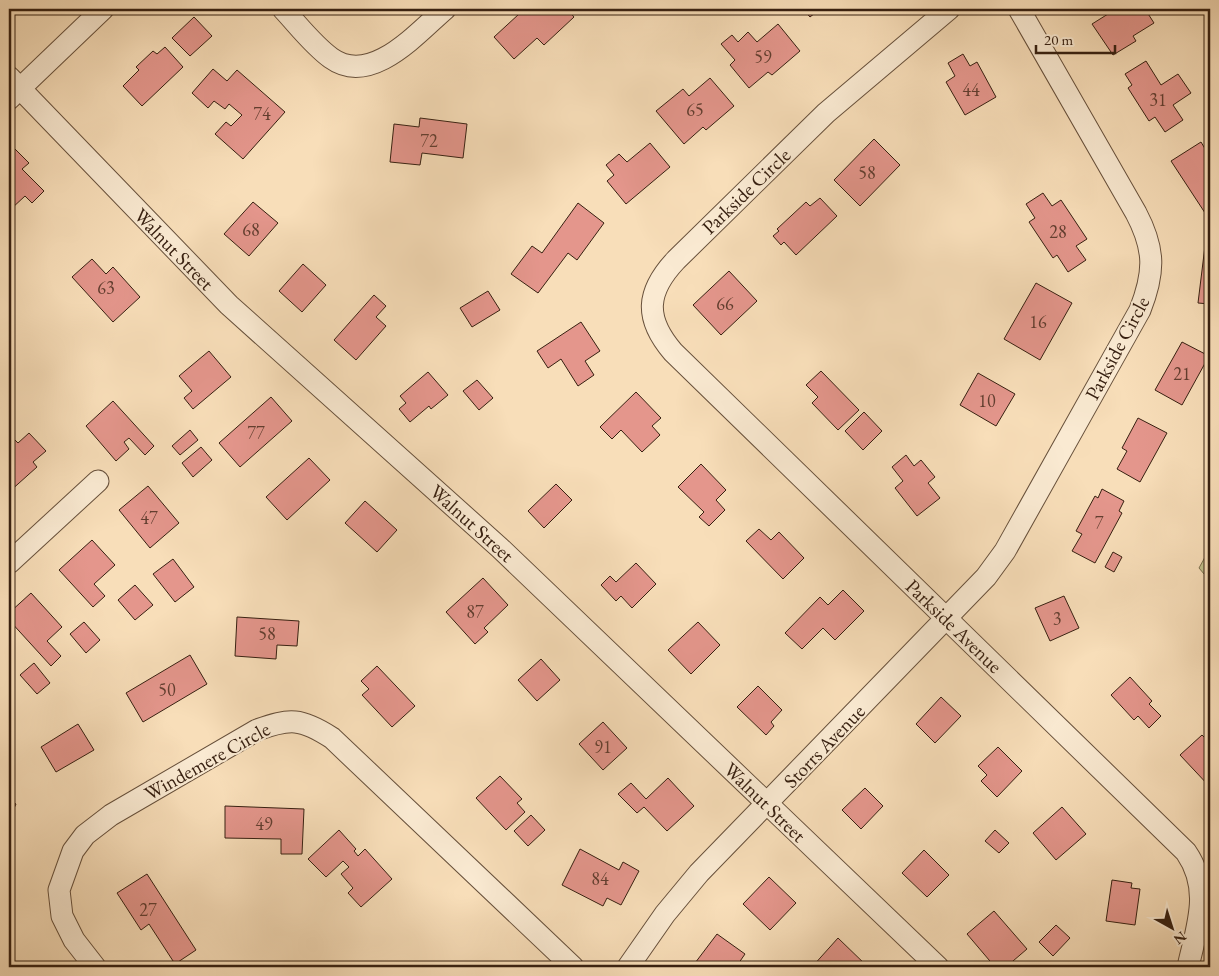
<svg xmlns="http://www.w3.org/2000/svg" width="1219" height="976" font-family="'EB Garamond',serif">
  <rect width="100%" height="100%" fill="#f8deb9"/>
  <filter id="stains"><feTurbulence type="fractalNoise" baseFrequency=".004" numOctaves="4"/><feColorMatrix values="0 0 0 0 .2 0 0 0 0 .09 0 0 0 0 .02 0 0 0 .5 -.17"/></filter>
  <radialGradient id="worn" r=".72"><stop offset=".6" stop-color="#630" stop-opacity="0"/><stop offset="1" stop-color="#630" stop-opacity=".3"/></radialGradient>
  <polygon fill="#c2c08c" stroke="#7c704e" points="1210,548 1210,581 1199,568"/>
  <g fill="#e4968c" stroke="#372011">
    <polygon points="514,9 567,9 574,17 544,45 537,38 514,59 494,37 519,14"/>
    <polygon points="803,9 820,9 810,17"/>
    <polygon points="1104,9 1145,9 1154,23 1133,36 1136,41 1113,55 1092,24 1108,14"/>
    <polygon points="194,17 212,36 190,56 172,38"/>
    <polygon points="778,24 800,51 772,75 768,72 749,88 730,65 735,60 721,44 732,35 738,42 748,32 757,42"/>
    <polygon points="165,47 183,67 142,106 123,86 139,70 136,67 153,51 157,54"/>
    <polygon points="963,54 970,66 977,62 996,97 965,115 946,82 955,76 948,63"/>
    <polygon points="1146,61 1161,85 1178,74 1191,93 1173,105 1183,120 1165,132 1155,117 1149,121 1128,88 1132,85 1125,74"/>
    <polygon points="213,69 227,81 237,70 285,112 243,159 215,134 226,122 231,126 242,115 229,104 225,109 214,101 208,108 192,93"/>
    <polygon points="710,78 734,106 706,130 703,127 684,144 656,111 683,89 689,96"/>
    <polygon points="420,118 467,124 463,158 422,153 420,165 390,162 394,124 419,127"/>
    <polygon points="874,139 900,165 860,206 834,180"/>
    <polygon points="1201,142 1210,157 1209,219 1171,161"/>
    <polygon points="650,143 670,167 626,204 607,181 614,175 606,165 619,154 627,162"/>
    <polygon points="14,148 29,163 22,169 44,191 32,203 25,196 11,209 9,207 9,153"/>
    <polygon points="1043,193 1052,206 1061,200 1087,239 1076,246 1086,260 1068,272 1057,255 1053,258 1029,222 1035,218 1026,204"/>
    <polygon points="820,198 837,216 796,255 784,242 781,245 773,236 779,231 777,229 806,202 810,206"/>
    <polygon points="253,202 278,223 249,256 224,234"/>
    <polygon points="578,203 604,223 577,260 568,253 538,293 511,274 532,246 542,253"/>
    <polygon points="1205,246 1210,247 1210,304 1198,303"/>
    <polygon points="92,259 106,274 113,267 140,297 113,322 72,277"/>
    <polygon points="303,264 326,285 302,312 279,291"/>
    <polygon points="729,271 757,301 721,335 693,305"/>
    <polygon points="1036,283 1072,303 1040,360 1004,339"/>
    <polygon points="488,291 500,310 472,327 460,308"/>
    <polygon points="374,295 386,306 376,317 386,326 356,360 334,340"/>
    <polygon points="581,322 600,351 585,361 594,375 578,386 561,359 548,368 537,351"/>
    <polygon points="1182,342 1209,356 1182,405 1155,390"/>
    <polygon points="209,351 231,377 193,409 184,398 192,391 179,376"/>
    <polygon points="821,371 859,410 838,430 812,403 818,397 806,385"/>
    <polygon points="428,372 448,395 431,409 429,406 410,422 399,409 406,403 400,396"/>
    <polygon points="978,373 1015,394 996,426 960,405"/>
    <polygon points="477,380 493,398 479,410 463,391"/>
    <polygon points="636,392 661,418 652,426 660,435 642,452 621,430 612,439 600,427"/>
    <polygon points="271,397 292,421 240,467 219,443"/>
    <polygon points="113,401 154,446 145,455 129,438 124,442 129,449 116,461 86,426"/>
    <polygon points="864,412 882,431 863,450 845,431"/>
    <polygon points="1138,418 1167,433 1140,482 1117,469 1127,451 1122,448"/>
    <polygon points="190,430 198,440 180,455 172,446"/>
    <polygon points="29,433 46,451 33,462 37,467 9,492 9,442 13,438 18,443"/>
    <polygon points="201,447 212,460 193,477 182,463"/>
    <polygon points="906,455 914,466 921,460 935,477 928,483 940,498 917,516 895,488 903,481 892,467"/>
    <polygon points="309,458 330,480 287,520 266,497"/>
    <polygon points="701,464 726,490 716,500 725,510 709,526 699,517 704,512 678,487"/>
    <polygon points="556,484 572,500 544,528 528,511"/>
    <polygon points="148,486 179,523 150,548 119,510"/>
    <polygon points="1102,489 1124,501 1119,511 1122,513 1095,563 1072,551 1082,534 1076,531 1095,496 1098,498"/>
    <polygon points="365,501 397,530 377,552 345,523"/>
    <polygon points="759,529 771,540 779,532 804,558 783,579 746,541"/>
    <polygon points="92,540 115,565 94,584 105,596 93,607 59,570"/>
    <polygon points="1113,552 1122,557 1114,572 1105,567"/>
    <polygon points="173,559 194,587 175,602 153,574"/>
    <polygon points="636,563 656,584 632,608 621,596 616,601 601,585 610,576 616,582"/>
    <polygon points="483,578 508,605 484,628 488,632 475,644 446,612"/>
    <polygon points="135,585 153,605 135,620 118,600"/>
    <polygon points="843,590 864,611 835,640 823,628 802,649 785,633 820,597 828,605"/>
    <polygon points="31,593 62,627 47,641 61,656 51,666 9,620 9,613"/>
    <polygon points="1064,596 1079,628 1050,641 1035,608"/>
    <polygon points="237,617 299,621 297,646 277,645 276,659 235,656"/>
    <polygon points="84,622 100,640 86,653 70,634"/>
    <polygon points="698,622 720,645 691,674 668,650"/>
    <polygon points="190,655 207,684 143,722 126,693"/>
    <polygon points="541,659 560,680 537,701 518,680"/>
    <polygon points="34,663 50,683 37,694 20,675"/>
    <polygon points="377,666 415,706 392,727 362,695 369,689 361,681"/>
    <polygon points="1130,677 1152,701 1149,704 1161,716 1149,728 1138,716 1134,720 1111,695"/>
    <polygon points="758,686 782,710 771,722 774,726 766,735 737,707"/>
    <polygon points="941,697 961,716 935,743 916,724"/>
    <polygon points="603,722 627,748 603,770 579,744"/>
    <polygon points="78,724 94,750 56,772 41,747"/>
    <polygon points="1202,735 1210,743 1210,787 1180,755"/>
    <polygon points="998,747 1022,771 997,797 981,781 987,775 978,766"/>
    <polygon points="500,776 522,799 517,803 525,812 506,830 476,798"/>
    <polygon points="668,778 694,806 667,831 644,807 637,813 618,794 631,783 646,799"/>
    <polygon points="865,788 883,806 861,829 842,810"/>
    <polygon points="9,800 16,804 9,819"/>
    <polygon points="225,806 304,809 302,854 281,854 281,839 225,838"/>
    <polygon points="1062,807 1086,834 1056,860 1033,833"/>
    <polygon points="531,815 545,830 528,846 514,831"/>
    <polygon points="339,830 356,849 354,851 358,856 365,849 392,879 361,907 348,893 353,888 341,874 349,867 343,861 326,877 308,859"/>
    <polygon points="995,830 1009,843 999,853 985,841"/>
    <polygon points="580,849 619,870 623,862 639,871 621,905 607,898 603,906 562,885"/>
    <polygon points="924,850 949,875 927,897 902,873"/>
    <polygon points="147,874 196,950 175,964 149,924 141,930 117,893"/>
    <polygon points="769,877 796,903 770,930 743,904"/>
    <polygon points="1112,880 1132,883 1131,888 1140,889 1135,925 1106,921"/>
    <polygon points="994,911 1027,949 1006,967 995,967 967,934"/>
    <polygon points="1056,925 1070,938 1053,956 1039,942"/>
    <polygon points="717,934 745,954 736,967 692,967"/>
    <polygon points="838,938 868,967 812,967"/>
    <polygon points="511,964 511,967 477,967 477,965"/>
  </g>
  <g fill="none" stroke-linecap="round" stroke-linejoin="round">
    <g stroke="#67503b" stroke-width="23">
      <g id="street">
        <path d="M283,9C298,25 313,45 331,58C371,87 417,33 445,9"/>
        <path d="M949,9L826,113L676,260C646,292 644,318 673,352L1186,852C1212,890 1197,926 1188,967"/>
        <polyline points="9,77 229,305 500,548 938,967"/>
        <polyline points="9,99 103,9"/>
        <polyline points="9,563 98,481"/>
        <path d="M95,967L74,940L62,916L59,890L73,851L85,835L111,815L257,730C290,718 301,718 332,738L573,967"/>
        <path d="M628,967L665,914L699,873L986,577L1005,551L1140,310C1155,272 1155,249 1136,213L1019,9"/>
      </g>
    </g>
    <use href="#street" stroke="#faead2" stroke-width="21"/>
  </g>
  <g text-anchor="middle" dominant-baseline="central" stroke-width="4" stroke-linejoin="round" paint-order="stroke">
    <g font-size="18" fill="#623e30">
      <text x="763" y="56">59</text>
      <text x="971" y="89">44</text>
      <text x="1158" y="99">31</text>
      <text x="695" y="109">65</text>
      <text x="262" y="113">74</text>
      <text x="429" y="140">72</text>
      <text x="867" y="172">58</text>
      <text x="251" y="229">68</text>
      <text x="1058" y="231">28</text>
      <text x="106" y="287">63</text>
      <text x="725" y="303">66</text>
      <text x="1038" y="321">16</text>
      <text x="1182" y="373">21</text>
      <text x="987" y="400">10</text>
      <text x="256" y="432">77</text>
      <text x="149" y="517">47</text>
      <text x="1099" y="522">7</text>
      <text x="475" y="611">87</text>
      <text x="1057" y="618">3</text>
      <text x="267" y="633">58</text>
      <text x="167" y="689">50</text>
      <text x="603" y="746">91</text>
      <text x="264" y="823">49</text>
      <text x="600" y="878">84</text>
      <text x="148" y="909">27</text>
    </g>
    <g font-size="20" fill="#372011" stroke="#faead2">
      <text transform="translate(746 191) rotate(-44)">Parkside Circle</text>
      <text transform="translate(174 249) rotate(46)">Walnut Street</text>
      <text transform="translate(1117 348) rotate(-62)">Parkside Circle</text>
      <text transform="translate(472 523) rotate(42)">Walnut Street</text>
      <text transform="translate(954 626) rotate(44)">Parkside Avenue</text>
      <text transform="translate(824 746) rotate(-46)">Storrs Avenue</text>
      <text transform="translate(207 761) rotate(-29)">Windemere Circle</text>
      <text transform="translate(765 802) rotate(44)">Walnut Street</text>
    </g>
  </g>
  <rect width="1219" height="976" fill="none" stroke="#f8deb9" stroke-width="30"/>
  <rect x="10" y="10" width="1199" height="956" fill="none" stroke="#372011" stroke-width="2.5"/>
  <rect x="15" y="15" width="1189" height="946" fill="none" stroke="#372011"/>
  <g transform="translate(1172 928) rotate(141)" stroke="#faead2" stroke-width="4" paint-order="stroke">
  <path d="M0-4L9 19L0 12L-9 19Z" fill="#372011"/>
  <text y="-8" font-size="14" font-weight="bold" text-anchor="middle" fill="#372011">N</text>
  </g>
  <path d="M1036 45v8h79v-8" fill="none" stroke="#372011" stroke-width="2.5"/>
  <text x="1044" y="45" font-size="15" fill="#372011" stroke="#faead2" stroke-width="4" paint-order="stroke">20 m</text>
  <rect width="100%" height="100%" filter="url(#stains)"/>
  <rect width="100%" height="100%" fill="url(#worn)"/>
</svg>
